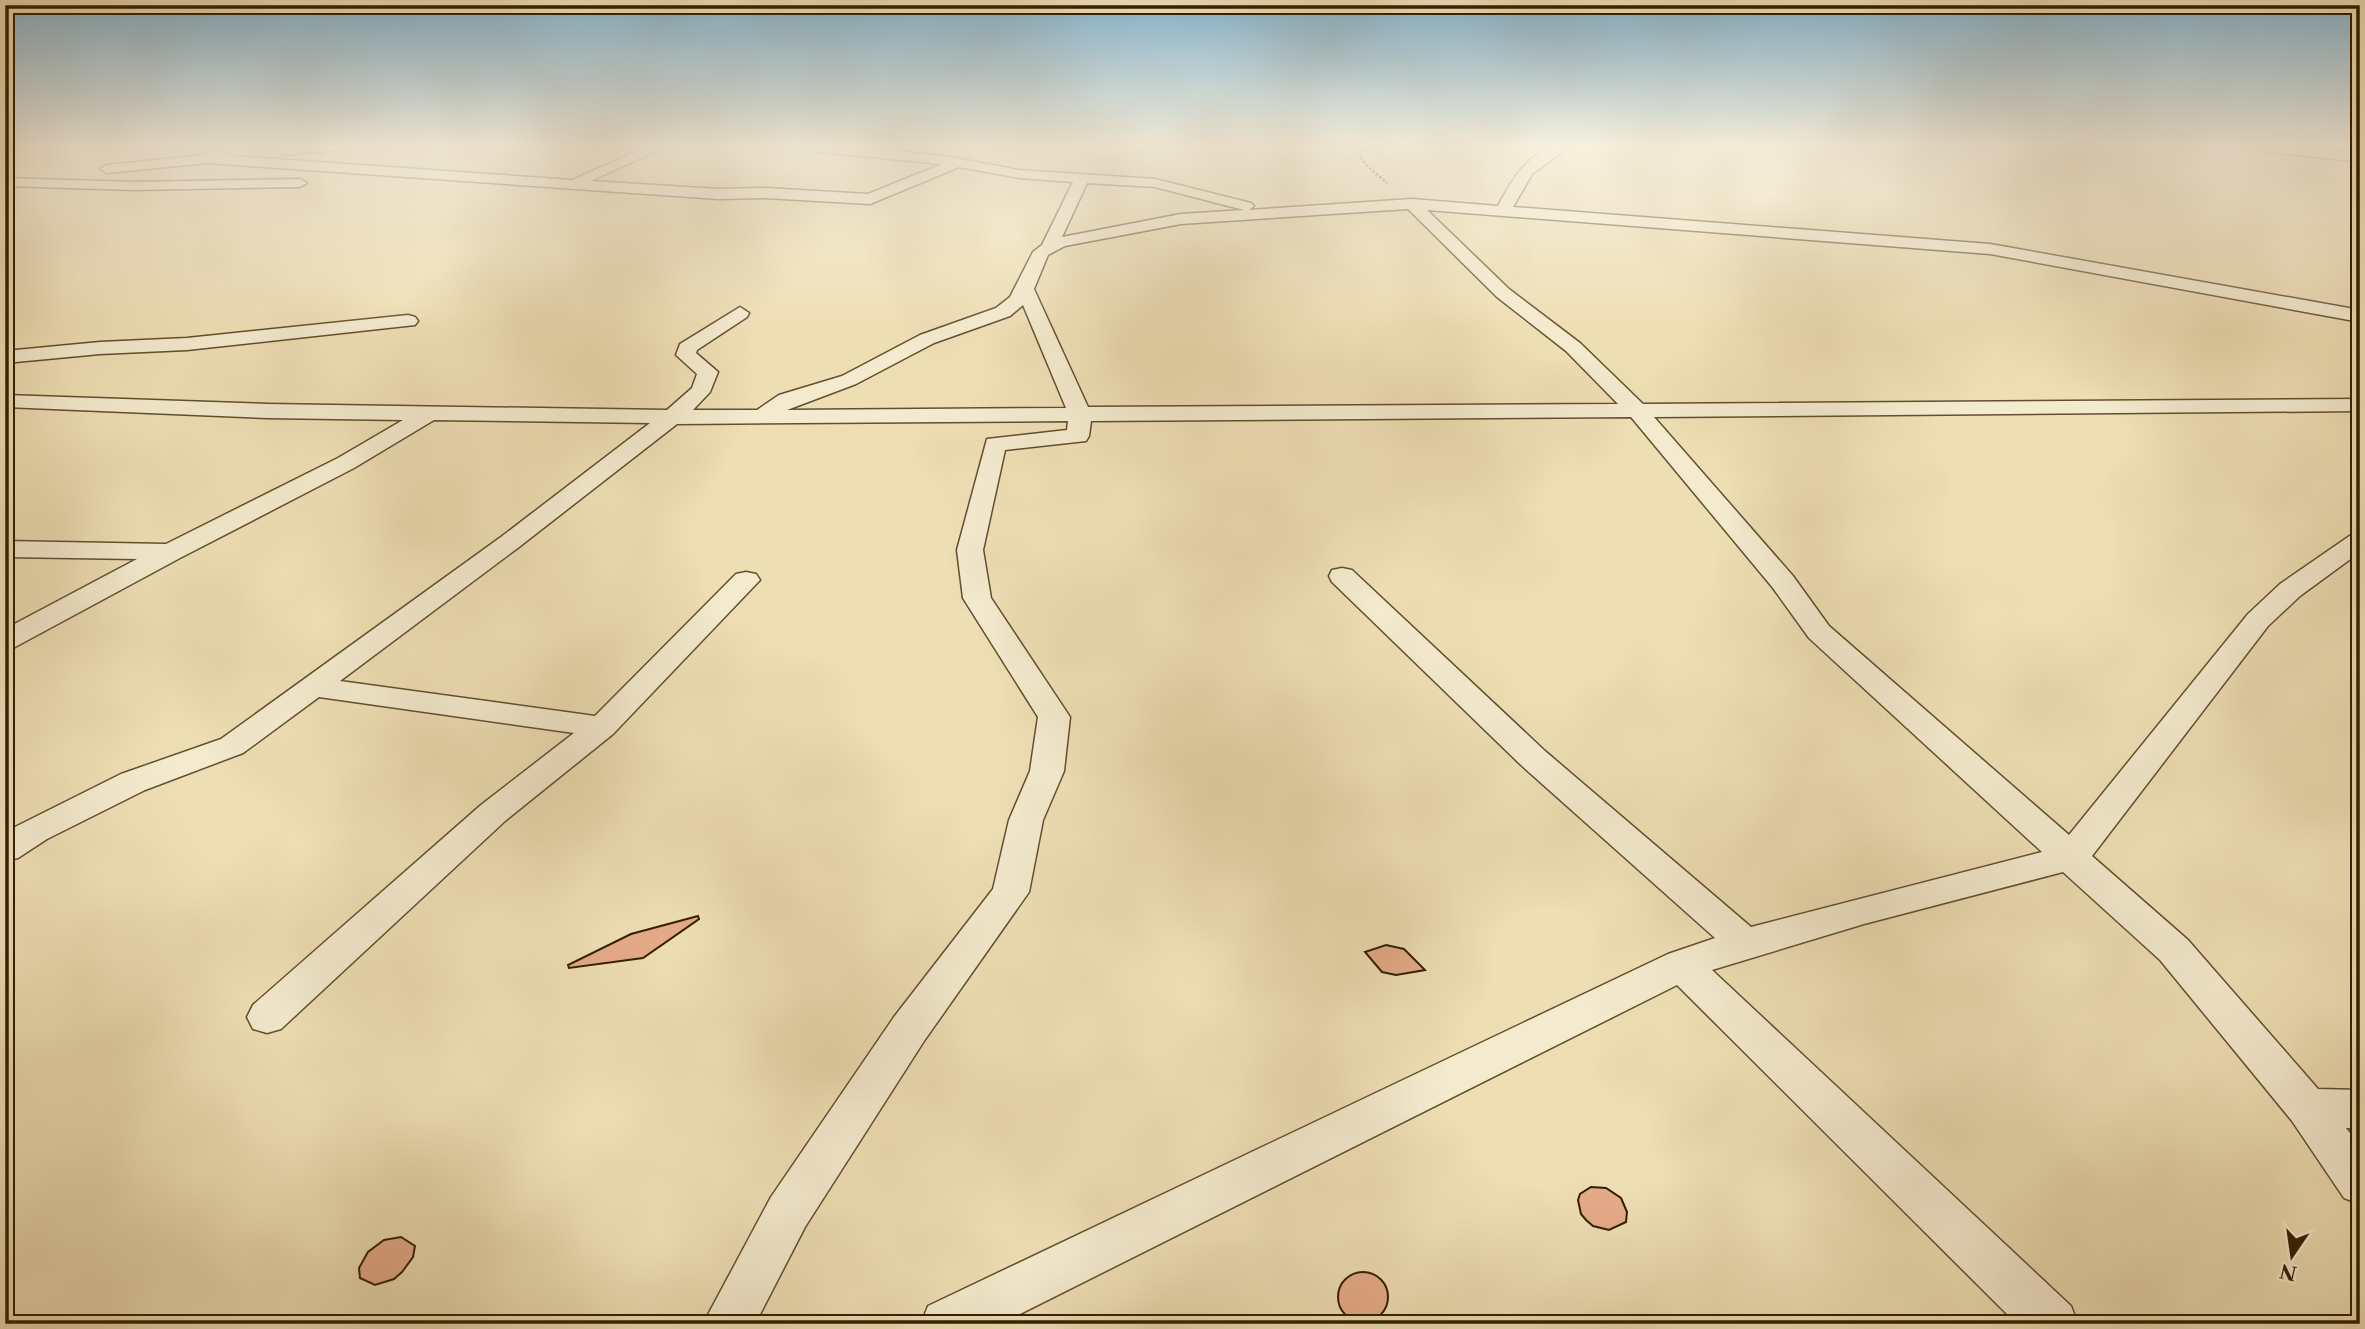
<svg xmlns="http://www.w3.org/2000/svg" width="2365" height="1329" font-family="'Libre Caslon Text',serif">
  <rect width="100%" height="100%" fill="#eedeb4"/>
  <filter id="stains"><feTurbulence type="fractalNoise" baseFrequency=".00286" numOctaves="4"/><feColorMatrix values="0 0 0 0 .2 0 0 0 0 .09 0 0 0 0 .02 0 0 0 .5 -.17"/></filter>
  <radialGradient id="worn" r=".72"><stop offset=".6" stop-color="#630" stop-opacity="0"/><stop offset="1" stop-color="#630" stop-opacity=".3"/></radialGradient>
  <g fill="#e6ab89" stroke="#321f02" stroke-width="2">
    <polygon points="698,916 699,919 643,958 569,968 568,965 631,934"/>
    <polygon points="1386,945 1404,949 1425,970 1396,975 1382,972 1365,952"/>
    <polygon points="1591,1187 1606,1188 1621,1198 1627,1212 1626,1222 1609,1230 1593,1226 1586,1220 1581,1214 1578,1200 1580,1194"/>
    <polygon points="401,1237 415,1246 413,1257 402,1272 394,1279 375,1285 360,1278 359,1268 368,1252 384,1240"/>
    <circle cx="1363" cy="1297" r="25"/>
  </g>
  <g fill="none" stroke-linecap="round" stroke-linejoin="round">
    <g stroke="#614f2e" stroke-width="3">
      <g id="minor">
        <path d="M220,145H236L226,153L232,156L572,180L651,145H669L591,181L718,189L765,188L868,194L942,164L791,149L784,145H832L945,156L1019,170L1155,179L1251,203L1254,206L1249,210L1412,199L1498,206C1515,174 1532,145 1572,145L1532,174L1513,207L1990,244L2360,310V322L1990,254L1427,210L1509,289L1580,343L1643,404L2360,399V411L1654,417L1793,576L1829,626L2069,835L2248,614L2280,584L2351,535L2360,532V552L2300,596L2268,626L2092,856L2188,940L2318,1089L2360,1090V1128H2346L2360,1146V1204L2344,1198L2292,1121L2160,960L2063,872L1864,924L1712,970L2071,1306L2078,1324H2017L1677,985L1000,1324H921L928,1306L1668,954L1715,938L1521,765L1332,582L1329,576L1332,570L1342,568L1352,570L1545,751L1751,927L2042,852L1809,638L1773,588L1631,417L1091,421L1089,436L1086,441L1005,450L983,550L991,598L1070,717L1064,771L1043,820L1029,892L924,1041L805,1227L755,1324H703L771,1197L894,1017L993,889L1009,820L1030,771L1038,717L963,598L957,550L987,439L1067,430L1068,421L677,424L519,547L340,681L595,716L736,574L746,572L756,574L760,580L613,734L505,821L281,1029L267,1033L253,1029L247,1017L253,1005L481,805L574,733L319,697L243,753L145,790L47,839L18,858L5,861V832L121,774L221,739L501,537L650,423L434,420L354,468L180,558L15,647L5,650V629L137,559L5,557V541L166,544L338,458L403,420L267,418L5,407V395L267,404L667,410L692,388L697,374L676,355L680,344L740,307L749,313L747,317L697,350L696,353L718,372L710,392L693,410H757L779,395L842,376L920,335L996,308L1010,297L1033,252L1042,245L1073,182L1019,178L959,167L870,204L765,198L718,199L207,163L107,173L100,169L107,165L204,155ZM1087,183L1155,187L1244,210L1181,214L1062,237ZM1408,209L1497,297L1566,351L1618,404L1088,407L1034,289L1048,255L1065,246L1181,224ZM1023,305L1066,408L787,410L856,384L934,343L1010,316Z"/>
        <polygon points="306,145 354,145 347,149 285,155 278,151 285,147"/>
        <polygon points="2236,145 2279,145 2360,154 2360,162 2243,149"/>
        <polygon points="5,178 134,182 300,179 307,183 300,187 134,190 5,186"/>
        <polygon points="408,315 415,317 418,321 415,325 187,350 100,354 5,363 5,351 100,342 187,338"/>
      </g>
    </g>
    <polyline stroke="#321f02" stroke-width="2.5" stroke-dasharray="2.5 2" stroke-linecap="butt" points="1365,145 1360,156 1366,165 1387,183"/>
    <use href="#minor" fill="#f4eace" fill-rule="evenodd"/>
  </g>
  <linearGradient id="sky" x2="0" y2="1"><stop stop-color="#88b7d2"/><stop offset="0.44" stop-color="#f7f0dd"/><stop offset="1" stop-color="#f7f0dd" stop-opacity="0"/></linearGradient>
  <rect width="2365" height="331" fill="url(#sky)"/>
  <rect width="2365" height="1329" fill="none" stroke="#eedeb4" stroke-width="28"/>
  <rect x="7" y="7" width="2351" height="1315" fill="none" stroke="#321f02" stroke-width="3.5"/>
  <rect x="14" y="14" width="2337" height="1301" fill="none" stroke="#321f02" stroke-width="2"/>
  <g transform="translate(2292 1256) rotate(193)" stroke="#f4eace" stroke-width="5" paint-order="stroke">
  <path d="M0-5L12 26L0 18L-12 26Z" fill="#321f02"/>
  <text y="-10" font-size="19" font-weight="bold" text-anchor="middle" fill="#321f02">N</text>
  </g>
  <rect width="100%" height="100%" filter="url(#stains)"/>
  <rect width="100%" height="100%" fill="url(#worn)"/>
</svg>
